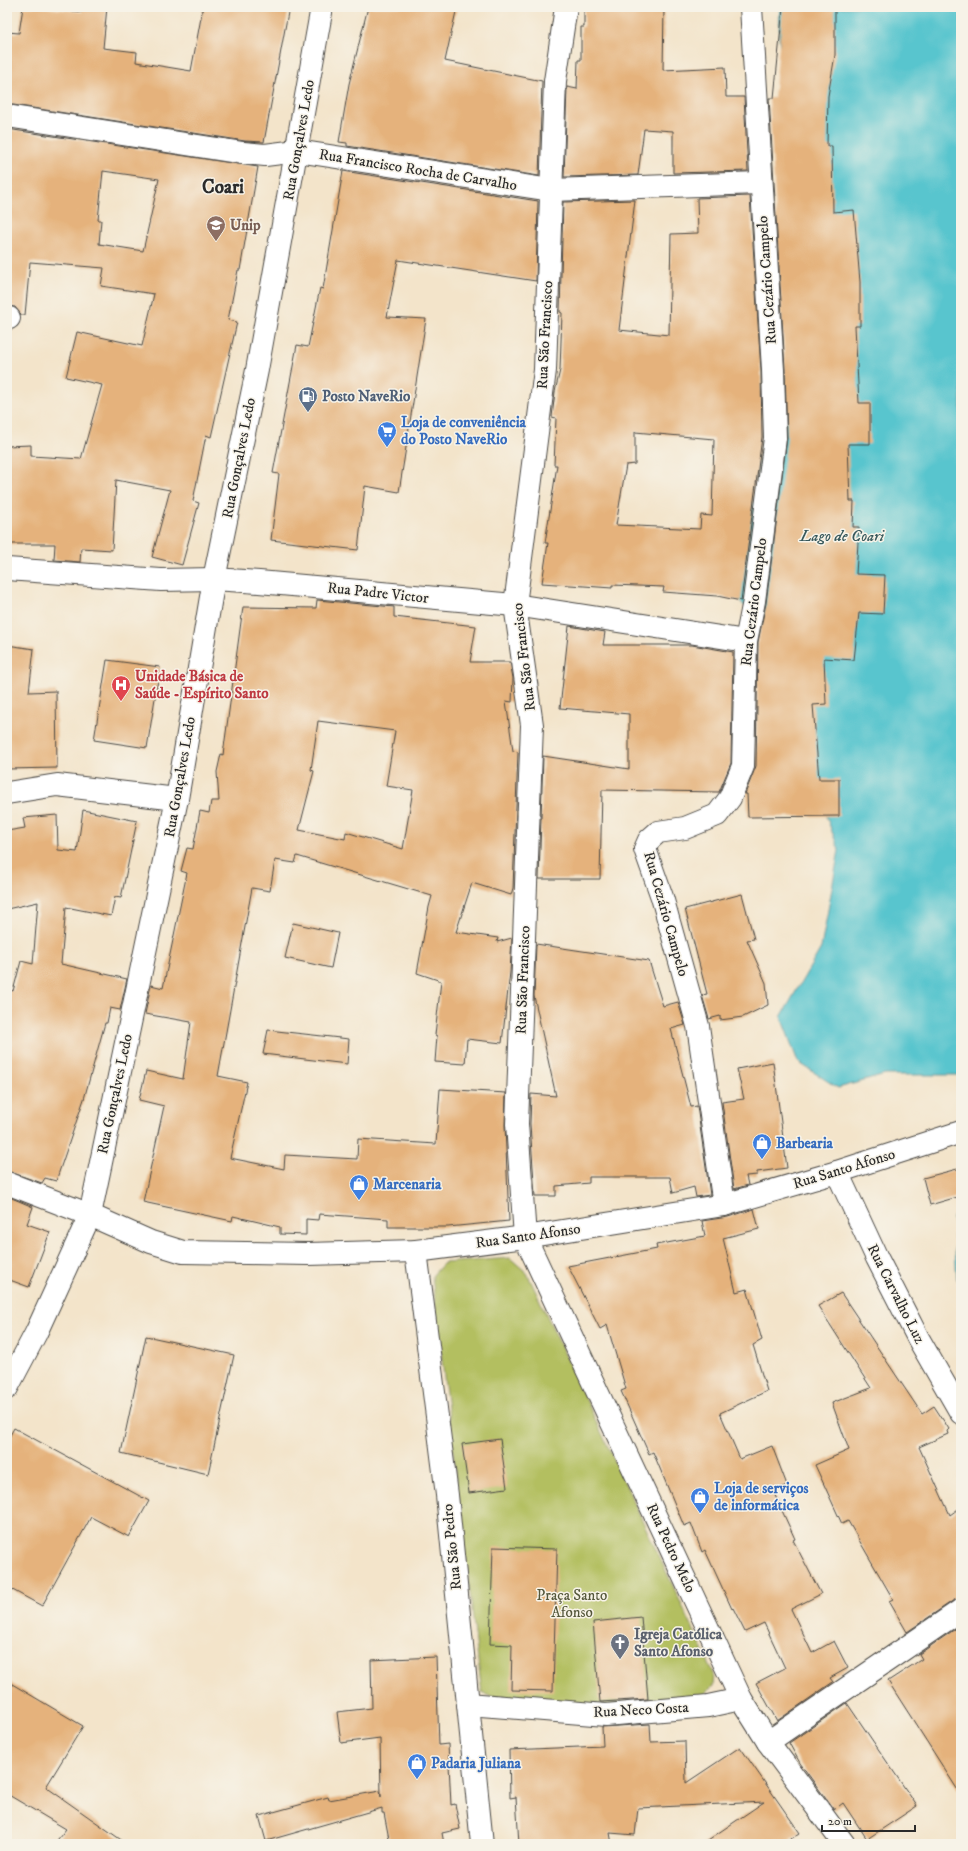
<svg xmlns="http://www.w3.org/2000/svg" width="968" height="1851" font-family="'IM FELL DW Pica',serif">
  <rect width="100%" height="100%" fill="#f7f3e8"/>
  <filter id="ink" filterUnits="userSpaceOnUse"><feTurbulence type="fractalNoise" baseFrequency=".025" numOctaves="2"/><feDisplacementMap in="SourceGraphic" scale="8" xChannelSelector="R" yChannelSelector="G"/><feConvolveMatrix kernelMatrix="1 2 1 2 8 2 1 2 1" color-interpolation-filters="sRGB"/></filter>
  <filter id="wash" filterUnits="userSpaceOnUse"><feTurbulence type="fractalNoise" baseFrequency=".012" numOctaves="4" result="noise"/><feDisplacementMap in="SourceGraphic" scale="16" xChannelSelector="R" yChannelSelector="G"/><feGaussianBlur stdDeviation="0.9" result="paint"/><feColorMatrix in="noise" values="0 0 0 0 0 0 0 0 0 0 0 0 0 0 0 0 0 1.4 0 .05"/><feComposite in="paint" operator="in"/></filter>
  <g filter="url(#wash)">
    <rect width="100%" height="100%" fill="#f3e4ca"/>
    <polygon fill="#b3bf61" stroke="#6f7546" points="510,1258 527,1273 714,1674 713,1686 703,1696 607,1708 492,1697 482,1693 432,1276 444,1263"/>
    <g fill="#58c5ce" stroke="#42787c">
      <polygon points="780,7 961,7 961,1075 885,1075 838,1088 798,1062 781,1017 821,948 839,850 792,726 760,623 721,580 722,506 779,405 801,311 779,36"/>
      <polygon points="961,1210 961,1285 957,1279 953,1217"/>
    </g>
    <g id="blocks">
      <g fill="#e5b27c" fill-rule="evenodd">
        <polygon points="23,7 39,7 82,12 83,7 107,7 103,48 137,52 136,62 191,71 203,7 289,7 264,142 245,141 7,104 7,32 19,33"/>
        <polygon points="368,7 457,7 445,61 542,81 539,176 347,146 347,143 339,142 349,84"/>
        <polygon points="584,7 664,7 663,70 725,67 726,97 744,97 748,171 673,173 673,131 644,129 638,175 564,177 567,87 577,89 578,60 581,60 581,27 584,27"/>
        <polygon points="783,7 835,7 835,55 828,96 827,146 832,146 833,212 854,210 860,282 860,326 855,326 859,403 870,403 870,444 848,444 850,501 854,501 853,527 859,527 856,574 885,575 883,614 859,613 854,660 824,658 826,704 813,705 819,779 839,779 839,816 748,817 747,794 745,794 756,766 758,642 766,603 787,438 785,369 769,98 774,98"/>
        <path d="M7,129L258,167L240,270H238L228,320L237,322L211,437L206,435L193,501L199,503L182,565L152,557L170,490L116,480L112,550L81,548L80,562L54,560L55,544H7V446L31,445V456L81,459L102,385L66,377L77,332L142,346L154,294L101,286L104,268L30,262L25,315H21L15,307L7,306ZM103,171L159,179L143,251L99,244L101,220H98Z"/>
        <polygon points="343,171 538,201 536,281 398,260 387,317 426,319 399,492 365,486 358,550 271,540 279,474 273,473 297,345 308,347 320,288 323,289"/>
        <path d="M750,196L761,371L762,437L741,601L717,596L663,592L664,587L612,585V588L542,583L548,543H545L557,465H554L556,418L552,417L555,392L560,370L562,313L560,312L563,202L635,200L619,330L669,335L671,234L698,233L697,198ZM635,432L714,439L712,516L701,515L700,529L616,525L626,465L635,464Z"/>
        <path d="M317,600L394,607V617L476,626L470,662H510L513,678L512,702L506,701L513,751L518,752L513,888L511,895L472,883L456,932L498,938L497,942L512,938L510,972L502,1043L467,1039L465,1064L435,1062L437,1036L435,1035L441,981L417,973L429,907L432,896L297,856L295,863L275,860L270,891L252,888L218,1076L247,1082L230,1158L284,1169L285,1155L357,1159L358,1139L436,1144L440,1089L506,1093L505,1125L509,1221L448,1227H388V1219L319,1214L318,1220L306,1219V1235L280,1234V1227L233,1216L232,1221L143,1202L164,1106L139,1100L146,1071L183,1079L191,1022L145,1014L151,985L163,988L187,873L181,871L187,848L193,849L200,811L209,813L211,801H219L217,772L221,754L223,755L243,607L316,608ZM318,721L395,731L386,786L413,790L403,849L346,832L345,839L299,830L314,771L311,770Z"/>
        <polygon points="569,626 605,632 603,645 692,645 733,652 731,763 719,792 602,790 600,879 539,879 543,756 629,769 629,714 560,708"/>
        <polygon points="7,645 34,649 29,692 56,691 57,768 7,769"/>
        <polygon points="107,660 160,667 147,748 94,740"/>
        <polygon points="83,810 137,821 121,898 115,897 111,916 66,907 61,964 127,979 120,1010 110,1008 107,1023 105,1023 84,1099 56,1181 45,1178 42,1183 7,1171 7,989 13,991 21,961 33,964 38,902 7,909 7,831 25,828 23,818 57,815 58,850 77,852"/>
        <polygon points="742,894 754,939 747,940 766,983 768,1005 743,1017 720,1020 720,1016 709,1019 702,995 707,994 685,909"/>
        <polygon points="293,923 338,933 331,968 285,958"/>
        <polygon points="536,944 649,961 663,1006 678,1002 685,1025 671,1029 691,1107 697,1106 710,1195 696,1197 694,1187 673,1193 670,1177 589,1177 589,1183 556,1186 556,1196 535,1196 530,1124 531,1094 556,1096 534,996"/>
        <polygon points="268,1030 349,1039 347,1064 263,1054"/>
        <polygon points="773,1062 787,1168 757,1172 757,1175 746,1176 748,1185 734,1189 722,1102 744,1099 737,1069"/>
        <polygon points="961,1168 961,1196 930,1205 923,1178"/>
        <polygon points="7,1196 33,1207 27,1224 50,1232 29,1287 7,1279"/>
        <polygon points="754,1209 759,1229 723,1238 736,1292 747,1289 762,1340 753,1345 767,1391 720,1413 740,1459 772,1446 787,1485 773,1491 795,1539 793,1540 821,1594 791,1609 812,1653 834,1641 848,1668 830,1678 833,1682 777,1721 756,1683 785,1668 764,1623 745,1632 733,1608 732,1609 705,1550 702,1552 691,1523 684,1526 653,1452 649,1454 621,1391 626,1389 607,1325 600,1329 568,1266 657,1249 656,1245 705,1236 702,1221 728,1217"/>
        <polygon points="841,1293 922,1414 934,1406 949,1429 947,1431 948,1434 919,1447 950,1515 961,1507 961,1598 954,1600 907,1632 889,1601 893,1599 848,1521 842,1524 815,1465 849,1450 832,1403 871,1388 818,1306"/>
        <polygon points="146,1336 234,1355 208,1474 121,1453"/>
        <polygon points="14,1428 149,1501 129,1537 91,1517 42,1606 7,1587 7,1441"/>
        <polygon points="500,1439 507,1488 469,1493 462,1444"/>
        <polygon points="493,1547 557,1549 553,1691 511,1690 512,1645 490,1644"/>
        <polygon points="641,1617 648,1699 600,1702 593,1622"/>
        <polygon points="961,1625 961,1795 888,1681 922,1659 919,1654"/>
        <polygon points="436,1657 439,1745 448,1744 451,1805 455,1804 460,1829 442,1833 444,1844 390,1844 384,1813 382,1813 382,1808 266,1841 259,1816 328,1797 329,1800 380,1791 381,1797 380,1738 341,1743 337,1712 372,1708 371,1660"/>
        <polygon points="7,1681 83,1726 46,1787 127,1844 54,1844 66,1829 7,1794"/>
        <polygon points="847,1703 917,1806 867,1839 843,1803 834,1810 800,1763 789,1743"/>
        <polygon points="650,1724 651,1742 685,1741 686,1783 740,1747 800,1833 783,1844 702,1844 764,1802 638,1808 635,1835 610,1833 612,1844 519,1844 516,1797 510,1798 509,1750 603,1746 602,1727"/>
      </g>
    </g>
  </g>
  <g filter="url(#ink)">
    <use href="#blocks" fill-opacity="0" stroke="#494743" stroke-width="1"/>
    <g fill="none" stroke-linecap="round" stroke-linejoin="round">
      <g stroke="#494743" stroke-width="24">
        <g id="minor">
          <polyline points="566,7 555,81 545,370 515,605 532,725 517,1124 525,1237 741,1699 768,1742 844,1844"/>
          <polyline points="7,116 243,153 265,155 297,151 551,190 760,183"/>
          <polyline points="7,318 9,318"/>
          <polyline points="7,569 161,580 214,579 259,582 515,605 746,641"/>
          <polyline points="7,793 57,785 177,799"/>
          <polyline points="837,1172 877,1258 918,1338 961,1413"/>
          <polyline points="7,1183 90,1215"/>
          <polyline points="724,1205 698,1026 662,897 645,849 649,840 658,832 685,828 717,815 730,798 743,766 746,641 754,601 775,438 773,370 751,7"/>
          <polyline points="416,1251 447,1495 482,1844"/>
          <polyline points="468,1704 606,1715 708,1706 741,1699"/>
          <polyline points="768,1742 961,1610"/>
        </g>
      </g>
      <g stroke="#494743" stroke-width="24">
        <g id="major">
          <polyline points="90,1215 151,1242 183,1252 308,1254 416,1251 525,1237 724,1205 837,1172 961,1132"/>
          <polyline points="7,1388 36,1333 90,1215 177,799 214,579 257,370 322,7"/>
        </g>
      </g>
      <use href="#minor" stroke="#fff" stroke-width="22"/>
      <use href="#major" stroke="#fff" stroke-width="22"/>
    </g>
  </g>
  <defs>
    <g id="university-pin" transform="scale(1)"><path d="M0 17L-7.5 6A9.5 9.5 0 1 1 7.5 6Z" fill="#8d6e63" stroke="#f7f3e8"/><path d="M0-5L7-2L0 1L-7-2ZM-4 1L0 2.5L4 1V4Q0 6-4 4Z" fill="#fff"/></g>
    <g id="fuel-pin" transform="scale(1)"><path d="M0 17L-7.5 6A9.5 9.5 0 1 1 7.5 6Z" fill="#5c6f8a" stroke="#f7f3e8"/><path d="M-5.5-6h7V0h2V4h1.3V-2.5L3-4.5l.8-.8L6-3V5H2.5V1h-1V6h-7ZM-4.2-4.7v3.2H.2V-4.7Z" fill="#fff"/></g>
    <g id="supermarket-pin" transform="scale(1)"><path d="M0 17L-7.5 6A9.5 9.5 0 1 1 7.5 6Z" fill="#3f7fe0" stroke="#f7f3e8"/><path d="M-6-5.5h2.5l.6 2H6L4.5 2H-2.5L-4.4-4H-6ZM-1.5 3.2a1.3 1.3 0 1 0 .1 0ZM3 3.2a1.3 1.3 0 1 0 .1 0Z" fill="#fff"/></g>
    <g id="hospital-pin" transform="scale(1)"><path d="M0 17L-7.5 6A9.5 9.5 0 1 1 7.5 6Z" fill="#e0444e" stroke="#f7f3e8"/><path d="M-5-5h3v3.5h4V-5h3V5h-3V1.5h-4V5h-3Z" fill="#fff"/></g>
    <g id="shop-pin" transform="scale(1)"><path d="M0 17L-7.5 6A9.5 9.5 0 1 1 7.5 6Z" fill="#3f7fe0" stroke="#f7f3e8"/><path d="M-5-2.5h2.3a2.7 3.5 0 0 1 5.4 0H5L5.5 6h-11ZM-1.5-2.5h3a1.5 2.3 0 0 0-3 0Z" fill="#fff"/></g>
    <g id="church-pin" transform="scale(1)"><path d="M0 17L-7.5 6A9.5 9.5 0 1 1 7.5 6Z" fill="#6b7280" stroke="#f7f3e8"/><path d="M-1.2-6h2.4v3.5h3.3v2.4h-3.3V6h-2.4V-.1h-3.3v-2.4h3.3Z" fill="#fff"/></g>
  </defs>
  <g fill-rule="evenodd">
    <use href="#university-pin" x="216" y="225"/>
    <use href="#fuel-pin" x="308" y="396"/>
    <use href="#supermarket-pin" x="387" y="431"/>
    <use href="#hospital-pin" x="121" y="685"/>
    <use href="#shop-pin" x="762" y="1143"/>
    <use href="#shop-pin" x="359" y="1184"/>
    <use href="#shop-pin" x="700" y="1497"/>
    <use href="#church-pin" x="620" y="1643"/>
    <use href="#shop-pin" x="417" y="1763"/>
  </g>
  <g text-anchor="middle" dominant-baseline="central" stroke-width="3" stroke-linejoin="round" paint-order="stroke">
    <g font-size="15" fill="#2b2b2b" stroke="#f7f3e8">
      <text transform="translate(299 140) rotate(-80)">Rua Gonçalves Ledo</text>
      <text transform="translate(418 170) rotate(9)">Rua Francisco Rocha de Carvalho</text>
      <text transform="translate(767 280) rotate(-94)">Rua Cezário Campelo</text>
      <text transform="translate(545 335) rotate(-87)">Rua São Francisco</text>
      <text transform="translate(239 458) rotate(-79)">Rua Gonçalves Ledo</text>
      <text transform="translate(378 593) rotate(6)">Rua Padre Victor</text>
      <text transform="translate(754 602) rotate(-83)">Rua Cezário Campelo</text>
      <text transform="translate(524 657) rotate(-97)">Rua São Francisco</text>
      <text transform="translate(180 777) rotate(-80)">Rua Gonçalves Ledo</text>
      <text transform="translate(666 914) rotate(74)">Rua Cezário Campelo</text>
      <text transform="translate(523 980) rotate(-88)">Rua São Francisco</text>
      <text transform="translate(115 1094) rotate(-78)">Rua Gonçalves Ledo</text>
      <text transform="translate(844 1169) rotate(-17)">Rua Santo Afonso</text>
      <text transform="translate(528 1236) rotate(-8)">Rua Santo Afonso</text>
      <text transform="translate(896 1294) rotate(63)">Rua Carvalho Luz</text>
      <text transform="translate(452 1547) rotate(-96)">Rua São Pedro</text>
      <text transform="translate(671 1548) rotate(65)">Rua Pedro Melo</text>
      <text transform="translate(641 1710) rotate(-3)">Rua Neco Costa</text>
    </g>
    <g font-size="15" font-weight="bold" fill="#785e54" stroke="#f7f3e8" text-anchor="start">
      <text x="230" y="225">Unip</text>
    </g>
    <g font-size="15" font-weight="bold" fill="#4e5e75" stroke="#f7f3e8" text-anchor="start">
      <text x="322" y="396">Posto NaveRio</text>
    </g>
    <g font-size="15" font-weight="bold" fill="#366cbe" stroke="#f7f3e8" text-anchor="start">
      <text x="401" y="422">Loja de conveniência<tspan x="401" dy="17">do Posto NaveRio</tspan></text>
      <text x="776" y="1143">Barbearia</text>
      <text x="373" y="1184">Marcenaria</text>
      <text x="714" y="1488">Loja de serviços<tspan x="714" dy="17">de informática</tspan></text>
      <text x="431" y="1763">Padaria Juliana</text>
    </g>
    <g font-size="15" font-weight="bold" fill="#be3a42" stroke="#f7f3e8" text-anchor="start">
      <text x="135" y="676">Unidade Básica de<tspan x="135" dy="17">Saúde - Espírito Santo</tspan></text>
    </g>
    <g font-size="15" fill="#54573b" stroke="#f7f3e8">
      <text x="572" y="1595">Praça Santo<tspan x="572" dy="17">Afonso</tspan></text>
    </g>
    <g font-size="15" font-weight="bold" fill="#5b616d" stroke="#f7f3e8" text-anchor="start">
      <text x="634" y="1634">Igreja Católica<tspan x="634" dy="17">Santo Afonso</tspan></text>
    </g>
    <g font-size="16" font-style="italic" fill="#38595c" stroke="#f7f3e8">
      <text x="842" y="536">Lago de Coari</text>
    </g>
    <g font-size="19" font-weight="bold" fill="#2b2b2b" stroke="#f7f3e8">
      <text x="223" y="187">Coari</text>
    </g>
  </g>
  <rect width="968" height="1851" fill="none" stroke="#f7f3e8" stroke-width="24"/>
  <path d="M822 1825v6h93v-6" fill="none" stroke="#2b2b2b" stroke-width="2"/>
  <text x="828" y="1825" font-size="12" fill="#2b2b2b" stroke="#f7f3e8" stroke-width="3" paint-order="stroke">20 m</text>
</svg>
